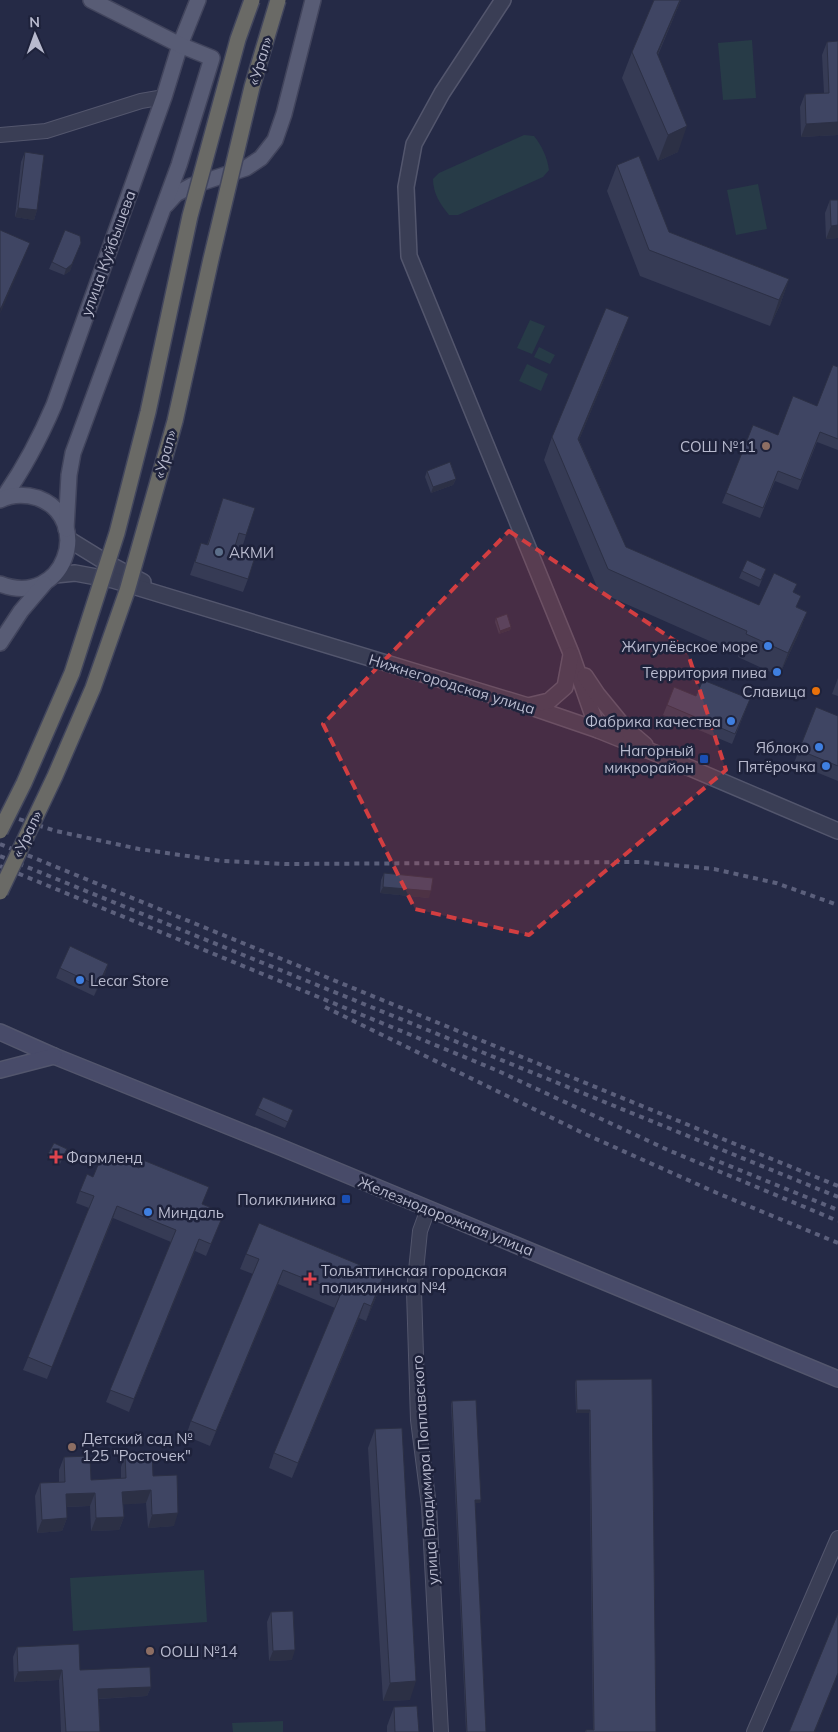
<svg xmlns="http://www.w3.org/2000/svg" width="838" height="1732" font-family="Mulish,sans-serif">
  <rect width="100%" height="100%" fill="#252a46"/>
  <g fill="#273b47">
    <polygon points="752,40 756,98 723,100 718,43"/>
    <path d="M524,135L534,136C542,146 547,157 549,170L543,177L458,215H449C440,204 433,193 433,179L439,173Z"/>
    <polygon points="758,184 767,229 736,235 727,190"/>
    <polygon points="530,320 545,326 532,354 517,348"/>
    <polygon points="539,347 555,355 550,364 534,357"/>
    <polygon points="527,364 548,374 541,391 519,381"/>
    <polygon points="204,1570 207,1622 73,1631 70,1578"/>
    <polygon points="283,1721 283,1732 233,1732 232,1723"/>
  </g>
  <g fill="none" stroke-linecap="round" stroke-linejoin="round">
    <g stroke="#53566d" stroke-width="16">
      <g id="minor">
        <polyline points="0,135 46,131 141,101 164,97"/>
        <polyline points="428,1209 420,1231 414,1291 418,1420 429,1506 441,1732"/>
        <polyline points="754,1732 838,1538"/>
      </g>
    </g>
    <g stroke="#53566d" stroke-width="18">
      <g id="tertiary">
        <polyline points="503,0 442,93 414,144 406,187 409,256 571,653 598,730"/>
        <polyline points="68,539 107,563 143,582"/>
        <polyline points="55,575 75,573 113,580 528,706 598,730 655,753 838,831"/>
        <polyline points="585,676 597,694 624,727 645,745"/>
        <polyline points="528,706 549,701 565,687 571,655"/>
      </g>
    </g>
    <g stroke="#53566d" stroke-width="18">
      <g id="secondary">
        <polyline points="0,1032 54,1056 280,1147 838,1379"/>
        <polyline points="0,1070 54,1056"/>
      </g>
    </g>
    <g stroke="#41445c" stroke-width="18">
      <g id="primary">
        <polyline points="166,205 176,194 191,186 246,168 261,158 275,140 284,114 313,0"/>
        <path d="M3,498C25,467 39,440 54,405L164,97L180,45L198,0"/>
        <path d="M0,500C12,494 25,494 38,498C94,519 65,609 0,584"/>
        <polyline points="66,529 69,475 73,453 179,165 212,58 180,45 91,0"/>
        <polyline points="0,643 21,611 44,584"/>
      </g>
    </g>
    <use href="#minor" stroke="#3a3e55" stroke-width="14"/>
    <use href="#tertiary" stroke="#3a3e55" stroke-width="15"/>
    <use href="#secondary" stroke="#484b69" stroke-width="15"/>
    <use href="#primary" stroke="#585c75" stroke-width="15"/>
    <g stroke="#5c607c" stroke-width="4" stroke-dasharray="5 5" stroke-linecap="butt">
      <polyline points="0,813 56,831 139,849 222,861 286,864 641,862 714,869 776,883 838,905"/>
      <polyline points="0,844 838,1186"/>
      <polyline points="0,856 838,1197"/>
      <polyline points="0,866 496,1070 668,1150 838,1221"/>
      <polyline points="325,1007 585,1134 717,1193 838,1243"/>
      <polyline points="710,1158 838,1210"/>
    </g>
    <g stroke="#42465d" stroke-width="18" stroke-linecap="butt">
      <g id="trunk-bridge">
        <polyline points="0,831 24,783 72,673 117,533 148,412 190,216 238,39 252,0"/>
        <polyline points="0,892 55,776 93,688 127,591 175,421 211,259 252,87 278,0"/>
      </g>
    </g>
    <use href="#trunk-bridge" stroke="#6a6a66" stroke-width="15"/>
  </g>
  <g fill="#363b55">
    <polygon points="654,0 681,0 658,55 678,152 658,161 622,78 632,52"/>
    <polygon points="838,41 838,135 801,137 800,107 805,94 824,93 822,55 827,42"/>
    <polygon points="25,152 37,210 34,220 15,217 21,162"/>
    <polygon points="617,165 669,232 789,279 780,305 770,326 640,276 607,191"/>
    <polygon points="830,200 838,238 826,239 825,213"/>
    <polygon points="80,236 70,271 64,275 49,269 52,262"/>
    <polygon points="620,341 579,440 626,547 759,605 794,593 797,607 807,612 798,635 779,676 738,657 739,654 599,592 544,460 552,437"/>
    <polygon points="838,367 838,450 817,442 798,490 775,481 760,518 722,503 726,493 778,435 817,406"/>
    <polygon points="427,471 456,479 453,485 431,493 425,477"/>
    <polygon points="223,498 246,535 242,548 235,546 233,553 248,579 243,592 190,575 201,543 207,545"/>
    <polygon points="766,569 759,587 739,578 742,571"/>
    <polygon points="496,618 511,627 510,630 499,634 495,622"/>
    <polygon points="838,678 838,696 832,694"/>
    <polygon points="696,696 746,709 732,744 663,715 667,705"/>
    <polygon points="838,716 838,781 794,763 799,750"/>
    <polygon points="384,873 429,898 380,893 381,880"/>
    <polygon points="108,964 105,974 94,996 56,978 60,968"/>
    <polygon points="258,1108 290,1117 285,1128 255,1115"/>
    <polygon points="54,1143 67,1149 60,1164 47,1158"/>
    <polygon points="93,1177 202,1204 224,1213 206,1256 195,1251 129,1412 106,1402 171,1242 113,1218 47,1379 23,1370 89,1208 76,1203 80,1191"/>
    <polygon points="246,1254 379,1290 366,1321 359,1318 292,1478 269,1468 274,1453 335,1308 278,1284 210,1446 186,1436 191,1421 253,1274 240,1269"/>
    <polygon points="652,1379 656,1732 585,1732 586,1730 593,1730 589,1413 576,1413 575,1383 576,1380"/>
    <polygon points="452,1401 481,1500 480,1503 475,1503 486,1732 466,1732 451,1404"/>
    <polygon points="375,1429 410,1700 383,1701 368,1448"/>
    <polygon points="125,1454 153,1476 174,1526 148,1528 146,1503 123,1504 124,1517 119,1530 91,1531 90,1506 67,1507 67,1518 62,1531 37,1533 35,1496 40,1483 59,1482 59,1470 64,1457 91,1480 121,1479 121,1467"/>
    <polygon points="271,1612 292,1660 269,1661 267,1622"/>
    <polygon points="17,1647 80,1670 151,1687 147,1696 99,1699 100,1732 61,1732 59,1680 14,1682 13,1657"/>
    <polygon points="394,1707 419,1732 387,1732 387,1726"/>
  </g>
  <g fill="#2c3045">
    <polygon points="680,0 681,0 647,79 657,53"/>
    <polygon points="838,122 838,135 801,137 806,124"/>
    <polygon points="687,126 678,152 658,161 668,135"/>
    <polygon points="18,208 37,210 34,220 15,217"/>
    <polygon points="838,225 838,238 826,239 831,226"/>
    <polygon points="30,243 25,256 0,314 1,308"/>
    <polygon points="81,243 70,271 64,275 66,269"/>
    <polygon points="789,279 780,305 770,326 779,300"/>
    <polygon points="629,317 620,341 570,462 578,439"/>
    <polygon points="456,479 453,485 431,493 433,487"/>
    <polygon points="807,612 798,635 779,676 788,653"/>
    <polygon points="511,627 510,630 499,634 500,631"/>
    <polygon points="383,887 431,891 429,898 380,893"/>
    <polygon points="108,964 105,974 94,996 98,986"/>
    <polygon points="117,1206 113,1218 47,1379 52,1367"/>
    <polygon points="199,1239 195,1251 129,1412 134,1399"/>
    <polygon points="283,1270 278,1284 210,1446 216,1431"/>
    <polygon points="384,1275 379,1290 366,1321 371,1306"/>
    <polygon points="364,1303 359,1318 292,1478 298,1463"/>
    <polygon points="577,1410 590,1410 589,1413 576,1413"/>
    <polygon points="151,1490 146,1503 118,1505 122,1492"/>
    <polygon points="95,1493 90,1506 61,1507 66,1494"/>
    <polygon points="475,1500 481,1500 480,1503 474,1503"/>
    <polygon points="178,1513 174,1526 148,1528 152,1515"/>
    <polygon points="124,1517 119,1530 91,1531 96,1518"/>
    <polygon points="67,1518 62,1531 37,1533 42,1520"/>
    <polygon points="295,1650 292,1660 269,1661 273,1651"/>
    <polygon points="62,1670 59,1680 14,1682 18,1672"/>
    <polygon points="838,1673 838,1675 815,1732 814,1732"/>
    <polygon points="416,1681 410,1700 383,1701 390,1683"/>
    <polygon points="151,1687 147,1696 94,1699 98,1689"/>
  </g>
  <g fill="#3f4563" stroke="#2c3045">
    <polygon points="654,0 680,0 657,53 687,126 668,135 632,52"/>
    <polygon points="838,41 838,122 806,124 805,94 829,93 827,42"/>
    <polygon points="25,152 44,155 37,210 18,208"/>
    <polygon points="639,156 669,232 789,279 779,300 649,250 617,165"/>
    <polygon points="830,200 838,200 838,225 831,226"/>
    <polygon points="0,230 30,243 1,308 0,308"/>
    <polygon points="65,230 80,236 81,243 72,264 66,269 52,262"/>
    <polygon points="606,308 629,317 578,439 626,547 759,605 774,573 797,584 793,592 801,596 796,607 807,612 788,653 746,634 747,631 608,569 552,437"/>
    <polygon points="833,365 838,367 838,439 820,432 801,480 778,471 763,508 726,493 753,425 778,435 793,396 817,406"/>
    <polygon points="450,462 456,479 433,487 427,471"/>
    <polygon points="223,498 255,508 246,535 239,533 233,553 254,560 248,579 195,562 201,543 208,545"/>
    <polygon points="747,560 766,569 761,580 742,571"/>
    <polygon points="507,614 511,627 500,631 496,618"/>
    <polygon points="703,680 750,699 735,734 667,705 674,687 696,696"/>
    <polygon points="816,707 838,716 838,766 799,750"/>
    <polygon points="384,873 433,878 431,891 383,887"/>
    <polygon points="70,946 108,964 98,986 60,968"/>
    <polygon points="263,1097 293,1110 288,1122 258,1108"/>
    <polygon points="54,1143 67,1149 61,1160 48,1154"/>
    <polygon points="103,1153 139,1168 143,1160 209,1187 202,1204 224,1213 211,1244 199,1239 134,1399 110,1390 176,1230 117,1206 52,1367 28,1357 94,1196 80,1191 87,1174 93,1177"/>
    <polygon points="259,1223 384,1275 371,1306 364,1303 298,1463 274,1453 341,1293 283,1270 216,1431 191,1421 259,1259 246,1254"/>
    <polygon points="652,1379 656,1732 586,1732 586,1730 594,1730 590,1410 577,1410 576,1380"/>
    <polygon points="476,1400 481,1500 475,1500 486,1732 467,1732 452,1401"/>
    <polygon points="402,1428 416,1681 390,1683 375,1429"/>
    <polygon points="152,1452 153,1476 177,1475 178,1513 152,1515 151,1490 122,1492 124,1517 96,1518 95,1493 66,1494 67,1518 42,1520 40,1483 65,1482 64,1457 90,1456 91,1480 126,1478 125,1454"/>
    <polygon points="293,1611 295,1650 273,1651 271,1612"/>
    <polygon points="838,1613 838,1673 814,1732 789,1732"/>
    <polygon points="79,1644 80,1670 150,1667 151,1687 98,1689 100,1732 66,1732 62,1670 18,1672 17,1647"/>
    <polygon points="417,1706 419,1732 395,1732 394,1707"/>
  </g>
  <path fill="#d23e41" fill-opacity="0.2" stroke="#d23e41" stroke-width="4" stroke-dasharray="10 6" stroke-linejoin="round" d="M509,531L686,648L726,770L529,935L415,909L323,724Z"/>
  <g fill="#8d6e63" stroke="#1e223b" stroke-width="2">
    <circle cx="766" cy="446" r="5"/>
    <circle cx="72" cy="1447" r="5"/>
    <circle cx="150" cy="1651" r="5"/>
  </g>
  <circle fill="#5c6f8a" stroke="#1e223b" stroke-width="2" cx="219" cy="552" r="5"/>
  <g fill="#3f7fe0" stroke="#1e223b" stroke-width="2">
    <circle cx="768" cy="646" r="5"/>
    <circle cx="777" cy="672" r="5"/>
    <circle cx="731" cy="721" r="5"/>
    <circle cx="819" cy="747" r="5"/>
    <circle cx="826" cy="766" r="5"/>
    <circle cx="80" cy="980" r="5"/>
    <circle cx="148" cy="1212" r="5"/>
  </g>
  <circle fill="#e8710a" stroke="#1e223b" stroke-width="2" cx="816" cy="691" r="5"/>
  <g fill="#1a4fb4" stroke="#1e223b" stroke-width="2">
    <rect x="699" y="754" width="10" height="10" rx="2.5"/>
    <rect x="341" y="1194" width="10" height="10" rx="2.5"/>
  </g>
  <g fill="#e0444e" stroke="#1e223b" stroke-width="2">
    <path d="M53.5 1149.5h5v5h5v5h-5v5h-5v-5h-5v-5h5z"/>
    <path d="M307.5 1271.5h5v5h5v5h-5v5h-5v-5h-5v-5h5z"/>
  </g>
  <g text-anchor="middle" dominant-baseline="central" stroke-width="5" stroke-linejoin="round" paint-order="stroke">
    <g font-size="15" fill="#b8bace" stroke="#1e223b">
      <text transform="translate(260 61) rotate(-73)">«Урал»</text>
      <text transform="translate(108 253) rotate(-70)">улица Куйбышева</text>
      <text transform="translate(165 454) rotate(-75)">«Урал»</text>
      <text transform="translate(452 684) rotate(17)">Нижнегородская улица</text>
      <text transform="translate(27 834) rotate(-65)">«Урал»</text>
      <text transform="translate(446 1216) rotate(22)">Железнодорожная улица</text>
      <text transform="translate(425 1470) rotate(-94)">улица Владимира Поплавского</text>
    </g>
    <g font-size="15" fill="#b8bace" stroke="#1e223b" text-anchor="end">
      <text x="756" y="446">СОШ №11</text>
      <text x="229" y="552" text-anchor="start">АКМИ</text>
      <text x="758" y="646">Жигулёвское море</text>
      <text x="767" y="672">Территория пива</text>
      <text x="806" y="691">Славица</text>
      <text x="721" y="721">Фабрика качества</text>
      <text x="809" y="747">Яблоко</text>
      <text x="694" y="750">Нагорный<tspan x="694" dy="17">микрорайон</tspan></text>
      <text x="816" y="766">Пятёрочка</text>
      <text x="90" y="980" text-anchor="start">Lecar Store</text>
      <text x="66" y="1157" text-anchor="start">Фармленд</text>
      <text x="336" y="1199">Поликлиника</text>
      <text x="158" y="1212" text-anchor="start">Миндаль</text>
      <text x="321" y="1270" text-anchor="start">Тольяттинская городская<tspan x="321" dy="17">поликлиника №4</tspan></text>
      <text x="82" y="1438" text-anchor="start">Детский сад №<tspan x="82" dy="17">125 "Росточек"</tspan></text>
      <text x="160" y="1651" text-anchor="start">ООШ №14</text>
    </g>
  </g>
  <g transform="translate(35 35) rotate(358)" stroke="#1e223b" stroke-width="4" paint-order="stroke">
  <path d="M0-4L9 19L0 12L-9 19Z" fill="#b8bace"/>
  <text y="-8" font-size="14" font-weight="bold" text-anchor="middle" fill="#b8bace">N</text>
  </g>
</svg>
